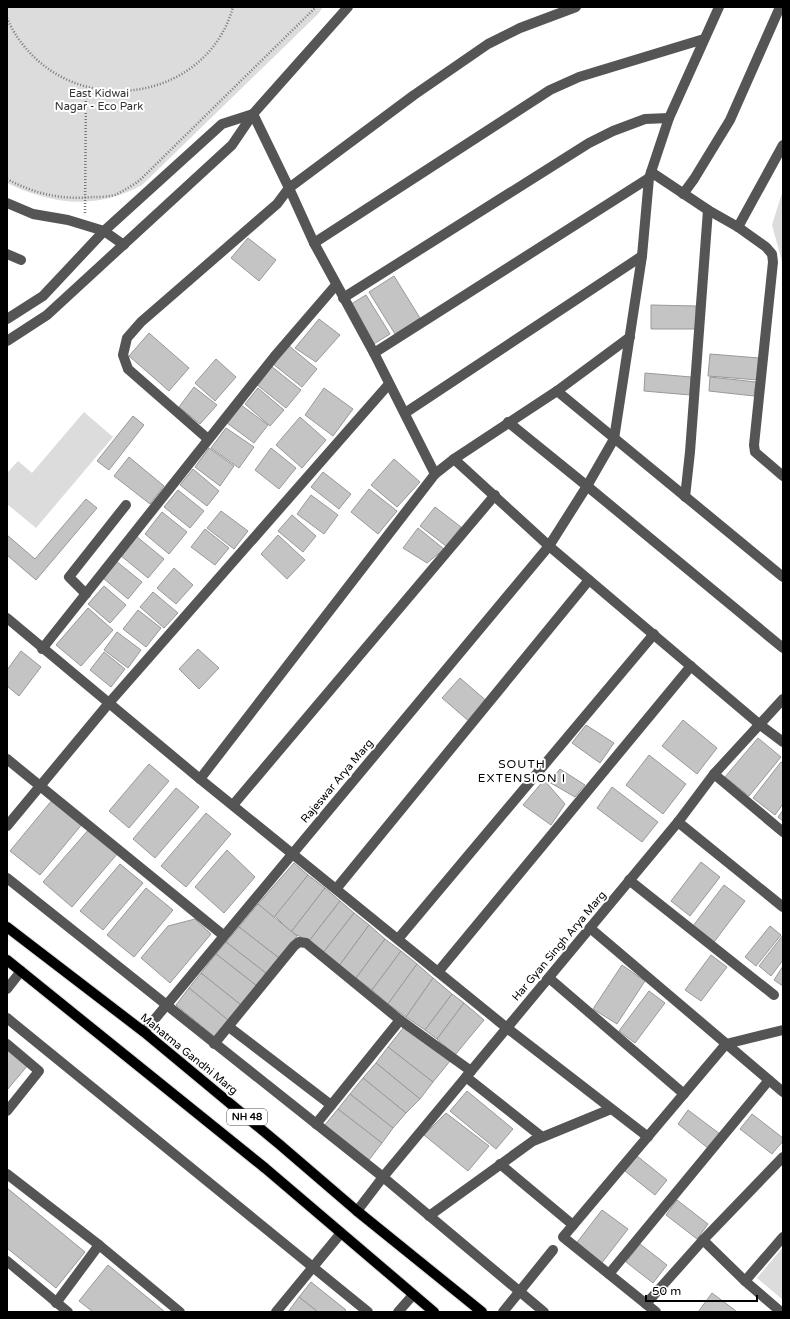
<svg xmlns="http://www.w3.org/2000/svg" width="790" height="1319" font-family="'Varela Round',sans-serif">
  <rect width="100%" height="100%" fill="#fff"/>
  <g fill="#dcdcdc">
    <path d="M7,7H323L318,14L142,185C96,210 53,205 7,183Z"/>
    <polygon points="783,190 783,265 772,225"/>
    <polygon points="84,412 113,437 36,528 7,504 7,473 18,461 32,473"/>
    <polygon points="783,1247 783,1300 757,1278"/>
  </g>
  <g fill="#c4c4c4" stroke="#999">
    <polygon points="248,238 276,260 259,281 231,258"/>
    <polygon points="394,276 420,318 395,334 369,292"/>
    <polygon points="366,295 390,334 372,345 348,306"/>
    <polygon points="651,305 696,306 697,329 651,329"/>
    <polygon points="319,319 340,335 316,362 295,348"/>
    <polygon points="149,333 189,368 169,391 129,356"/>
    <polygon points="288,345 317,369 302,387 273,364"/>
    <polygon points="710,354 759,358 758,380 708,376"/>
    <polygon points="216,359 236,377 215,401 195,383"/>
    <polygon points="271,366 301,390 286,408 256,384"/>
    <polygon points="645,373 691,377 690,395 644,391"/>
    <polygon points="710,377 756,382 754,396 709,391"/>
    <polygon points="194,387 217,405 200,424 179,407"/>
    <polygon points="258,388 284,410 270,426 245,404"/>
    <polygon points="324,388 353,409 333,436 305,415"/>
    <polygon points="241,405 268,425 254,443 227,423"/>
    <polygon points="133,416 144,425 109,470 97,461"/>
    <polygon points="300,417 326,440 302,468 276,445"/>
    <polygon points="226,428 254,447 239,468 211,448"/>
    <polygon points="209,448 234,466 220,486 195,467"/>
    <polygon points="271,448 296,468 279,489 255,470"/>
    <polygon points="129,457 164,486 150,504 114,476"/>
    <polygon points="394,459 420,482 397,507 371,485"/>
    <polygon points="193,469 219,491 207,506 180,485"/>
    <polygon points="323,472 351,494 339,509 311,487"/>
    <polygon points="369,489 397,511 378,534 351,512"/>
    <polygon points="178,490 204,511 190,528 164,507"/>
    <polygon points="311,495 338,515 324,534 297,514"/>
    <polygon points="86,499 97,508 36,580 7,555 7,535 35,559"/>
    <polygon points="435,507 461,527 446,546 420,526"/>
    <polygon points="221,511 248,531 234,549 207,528"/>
    <polygon points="162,512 187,532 169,554 145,534"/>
    <polygon points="292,515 316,536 303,552 278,531"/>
    <polygon points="418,528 444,549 427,563 403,548"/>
    <polygon points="205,529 229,548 215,565 191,547"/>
    <polygon points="278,535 305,560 287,579 261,554"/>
    <polygon points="136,536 164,559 148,578 120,555"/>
    <polygon points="116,561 142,582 128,599 103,578"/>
    <polygon points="174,568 193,585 176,604 157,588"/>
    <polygon points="104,586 126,605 110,623 88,604"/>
    <polygon points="153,592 178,613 164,628 140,607"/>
    <polygon points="88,608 113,630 81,666 56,645"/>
    <polygon points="138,610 161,628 146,647 123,629"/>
    <polygon points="117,632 141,650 128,668 104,650"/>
    <polygon points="198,649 219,668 199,689 179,669"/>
    <polygon points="21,651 41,667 19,696 7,686 7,670"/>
    <polygon points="104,652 125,669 111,687 90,670"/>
    <polygon points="460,678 489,703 471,723 442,698"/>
    <polygon points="683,720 717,748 697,774 662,746"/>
    <polygon points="586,725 614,743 600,763 572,743"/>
    <polygon points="758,738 781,757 749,796 725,777"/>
    <polygon points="649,755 686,784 663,814 626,785"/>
    <polygon points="781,762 783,763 783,804 775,815 753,798"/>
    <polygon points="149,764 169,781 129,828 109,811"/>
    <polygon points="560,769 585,785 575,797 549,782"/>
    <polygon points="544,780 565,804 551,825 523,805"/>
    <polygon points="612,787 658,822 642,842 597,808"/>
    <polygon points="176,788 199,807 155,858 133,839"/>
    <polygon points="53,799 83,823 40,875 10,851"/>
    <polygon points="783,810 783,821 778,817"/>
    <polygon points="206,813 231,834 186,887 161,866"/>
    <polygon points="90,828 118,853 72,907 43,882"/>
    <polygon points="227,850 255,877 224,913 195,887"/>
    <polygon points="701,862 720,877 690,916 671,901"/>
    <polygon points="294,863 308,875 274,918 258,904"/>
    <polygon points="120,864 143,883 103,930 80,911"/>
    <polygon points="308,875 325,888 291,932 275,916"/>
    <polygon points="724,885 745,901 714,942 693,926"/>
    <polygon points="146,888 173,910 134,957 107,935"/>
    <polygon points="325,888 340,901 309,941 291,932"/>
    <polygon points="340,901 354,913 323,953 309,941"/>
    <polygon points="258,904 297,936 279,958 239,927"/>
    <polygon points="354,913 369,925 339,966 323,953"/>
    <polygon points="195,919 211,934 170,983 141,958 168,926"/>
    <polygon points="369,925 385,939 356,978 339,966"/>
    <polygon points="770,926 781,935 756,966 745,957"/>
    <polygon points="239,927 279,958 267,974 226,942"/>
    <polygon points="783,935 783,960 771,976 759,966"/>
    <polygon points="385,939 401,951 372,990 356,978"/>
    <polygon points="226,942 267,974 257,986 216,954"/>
    <polygon points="401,951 417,964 388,1004 372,990"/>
    <polygon points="216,954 257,986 241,1005 201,973"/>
    <polygon points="711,955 727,967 701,1001 685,990"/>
    <polygon points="417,964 433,978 406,1017 388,1004"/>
    <polygon points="622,965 645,981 617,1024 593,1009"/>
    <polygon points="783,966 783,986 774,980"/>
    <polygon points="201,973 241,1005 228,1020 189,988"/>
    <polygon points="433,978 452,994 425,1030 406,1017"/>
    <polygon points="189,988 228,1020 215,1037 176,1005"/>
    <polygon points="649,991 665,1003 635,1043 619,1031"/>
    <polygon points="452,994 464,1003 437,1039 425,1030"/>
    <polygon points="464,1003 484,1020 455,1055 437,1039"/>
    <polygon points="404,1027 450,1061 433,1082 388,1047"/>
    <polygon points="388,1047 433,1082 420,1099 376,1063"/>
    <polygon points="7,1048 28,1065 7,1090"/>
    <polygon points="376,1063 420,1099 406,1113 363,1078"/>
    <polygon points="363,1078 406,1113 393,1128 350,1094"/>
    <polygon points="467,1091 513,1129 496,1149 450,1111"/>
    <polygon points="350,1094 393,1128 382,1143 338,1109"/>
    <polygon points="338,1109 382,1143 369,1160 324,1126"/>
    <polygon points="688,1110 720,1134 709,1149 678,1124"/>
    <polygon points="446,1113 489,1146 468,1171 424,1135"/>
    <polygon points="752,1114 783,1138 783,1141 772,1154 740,1129"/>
    <polygon points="637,1156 667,1180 655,1195 625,1171"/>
    <polygon points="7,1188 85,1252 56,1288 7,1248"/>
    <polygon points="677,1200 708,1224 697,1239 666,1215"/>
    <polygon points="602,1210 628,1229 601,1264 575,1245"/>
    <polygon points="640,1244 667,1265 653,1283 626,1262"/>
    <polygon points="108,1265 165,1312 93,1312 79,1301"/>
    <polygon points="311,1282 346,1310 344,1312 318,1312 299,1297"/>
    <polygon points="712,1293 736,1311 735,1312 698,1312"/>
    <polygon points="299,1297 318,1312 288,1312"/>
  </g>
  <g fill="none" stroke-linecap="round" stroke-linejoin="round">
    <g stroke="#dbdbdb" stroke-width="12">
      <g id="major">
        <polyline points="7,927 144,1032 279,1144 357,1211 482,1312"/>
        <polyline points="7,960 265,1168 434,1312"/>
      </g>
    </g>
    <g stroke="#777" stroke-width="2.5" stroke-dasharray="1 2" stroke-linecap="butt">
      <path d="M7,18C13,33 23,46 34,57C97,118 209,94 233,7"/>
      <path d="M7,179C35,194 61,200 93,197C100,197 110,197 117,194C125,190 133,185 140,180L316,7"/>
      <polyline points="85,213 86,87"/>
    </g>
    <g stroke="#555" stroke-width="10">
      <polyline points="253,114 289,188 314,243 374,353 435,474"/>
      <polyline points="651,172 708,210 738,227 766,247 772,254 773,262 754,445 755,452 783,476"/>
      <polyline points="683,194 694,179 730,120 780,7"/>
      <polyline points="7,203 33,214 68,220 104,231 124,245"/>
      <polyline points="738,227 783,145"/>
      <polyline points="314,243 550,90 579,77 704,39"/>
      <polyline points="7,254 21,260"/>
      <polyline points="343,298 589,143 613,131 645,119 669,118"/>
      <polyline points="7,319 43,296 104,231 222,124 253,114"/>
      <polyline points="7,341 47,315 232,145 253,114 348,7"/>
      <polyline points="374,353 649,178"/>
      <polyline points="557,391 783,577"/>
      <polyline points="405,413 642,256"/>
      <polyline points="508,422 587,486 783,648"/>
      <polyline points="208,439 128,369 123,355 127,338 141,322 277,204 289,188 414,95 488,44 520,28 576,7"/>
      <polyline points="454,459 549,546 759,724 783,742"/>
      <polyline points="685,497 690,452 708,210"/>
      <polyline points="86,594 69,577 126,505"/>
      <polyline points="7,618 200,779 507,1028 648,1137"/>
      <polyline points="42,649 274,357 336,285"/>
      <polyline points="7,759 223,935"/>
      <polyline points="714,774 783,832"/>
      <polyline points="200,779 435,474 454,459 557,391 630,337"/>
      <polyline points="233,805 495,495"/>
      <polyline points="678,822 783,907"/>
      <polyline points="7,826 109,703 389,384"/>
      <polyline points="7,878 383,1177 544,1312"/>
      <polyline points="629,880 774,995"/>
      <polyline points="336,889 589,580"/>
      <polyline points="590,928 783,1092"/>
      <polyline points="398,939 654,634"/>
      <polyline points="438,972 691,666"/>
      <polyline points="549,978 684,1094"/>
      <polyline points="7,989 21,971"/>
      <polyline points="7,1018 368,1312"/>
      <polyline points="400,1020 471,1071"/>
      <polyline points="229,1027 331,1105"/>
      <polyline points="144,1032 549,546 587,486 614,439 642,256 649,178 669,118 719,7"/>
      <polyline points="7,1044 39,1071 7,1111"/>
      <polyline points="214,1044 294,946 299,942 306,943 400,1020 316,1124"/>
      <polyline points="466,1077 542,1137"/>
      <polyline points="500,1164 573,1225"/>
      <polyline points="7,1174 99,1245 180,1312"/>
      <polyline points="357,1211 383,1177 678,822 714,774 783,699"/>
      <polyline points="429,1216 533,1141 611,1109"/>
      <polyline points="7,1261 68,1312"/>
      <polyline points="609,1274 769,1080"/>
      <polyline points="745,1281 783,1237"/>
      <polyline points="56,1303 99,1245"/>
      <polyline points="646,1304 703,1240"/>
      <polyline points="276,1312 341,1233"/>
      <polyline points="398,1312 413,1295"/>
      <polyline points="503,1312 553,1250"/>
      <polyline points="656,1312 563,1237 726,1044 783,1030"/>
      <polyline points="781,1312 745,1281 703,1240 783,1157"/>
    </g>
    <use href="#major" stroke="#000" stroke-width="10"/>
  </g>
  <g text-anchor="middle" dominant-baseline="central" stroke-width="4" stroke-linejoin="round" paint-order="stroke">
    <rect fill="#fff" stroke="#4c4c4c" stroke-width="1" x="227" y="1109" width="40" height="16" rx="3"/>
    <g font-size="10" font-weight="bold" fill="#000">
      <text x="247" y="1117">NH 48</text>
    </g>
    <g font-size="11" fill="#333" stroke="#fff">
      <text x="99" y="93">East Kidwai<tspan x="99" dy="13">Nagar - Eco Park</tspan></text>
    </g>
    <g font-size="11" fill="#000" stroke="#fff">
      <text transform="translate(337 781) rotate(-50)">Rajeswar Arya Marg</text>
      <text transform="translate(559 946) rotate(-50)">Har Gyan Singh Arya Marg</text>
      <text transform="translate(189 1054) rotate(39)">Mahatma Gandhi Marg</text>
    </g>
    <g font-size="12" letter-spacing="1" fill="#000" stroke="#fff">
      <text x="522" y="764">SOUTH<tspan x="522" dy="14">EXTENSION I</tspan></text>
    </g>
  </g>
  <rect width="790" height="1319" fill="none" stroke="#000000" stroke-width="16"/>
  <path d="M646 1295v6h111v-6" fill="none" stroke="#000000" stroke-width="2"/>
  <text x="652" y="1295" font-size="12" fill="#000000" stroke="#ffffff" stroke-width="3" paint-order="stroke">50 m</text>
</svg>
